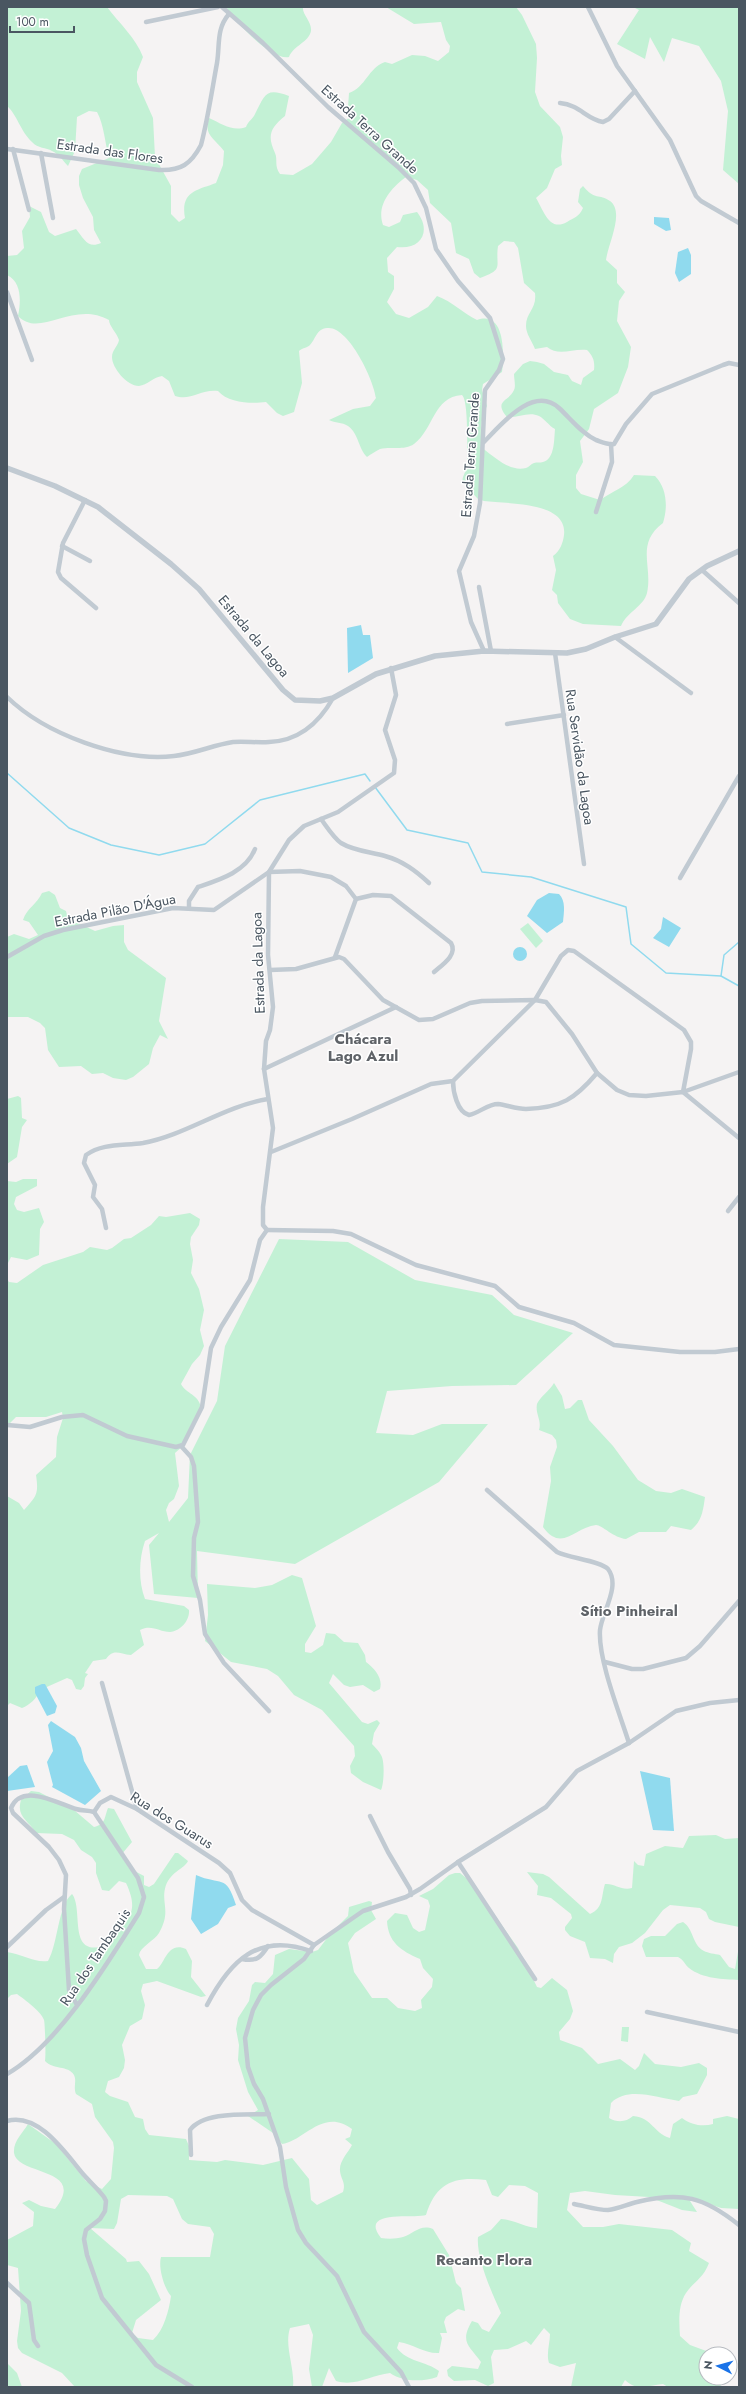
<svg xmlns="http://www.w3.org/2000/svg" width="746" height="2394" font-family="Jost,sans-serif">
  <rect width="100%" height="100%" fill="#f5f3f3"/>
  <g fill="#c3f1d5" fill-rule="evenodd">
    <path d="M7,7H107C119,23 136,38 143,57L137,72V82L153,118L155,157L171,186V214L179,222L185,218C180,191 198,190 216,183L223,165L224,151C215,139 203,135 209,118C222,124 233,132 246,127C248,121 253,119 255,114C265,95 265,87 289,96L285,116C270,128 267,136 275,153C278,160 274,166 280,174L293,175L312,164L331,142L342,123L350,117L348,107L349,93C366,87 368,68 385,62L392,64L412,55L425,56L438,61L449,52L450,46L446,40L441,22L414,24L386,7H516L522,15L536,44L537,58L535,92L540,106L560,127L563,137L561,156L562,165L555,169L547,188L536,198C544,211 549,232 567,222C575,217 579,217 583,208L578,202L580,189L583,186C595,201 599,193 610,201C625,212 608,244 606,260L617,270V283L625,292L619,301L617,321L631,347L628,367L618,393L594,409L589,429L580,441L583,462L576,475V488L581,494L600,500C612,491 626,488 634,475L655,476C667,488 668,507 663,523C635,544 653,566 647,593C644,606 627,612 621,626L583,624L570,619L558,603L557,595L552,590L556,570L553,556C560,551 563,543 564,535C568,501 507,504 484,501L478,499L463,483C461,478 466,472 467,466C467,454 469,401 462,395C433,397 434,429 414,444C404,451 391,446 380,449C376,451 371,454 367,457C358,448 359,434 348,426C342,422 335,423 329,420L353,409L370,406L376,398C374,380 348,325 327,328C316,329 316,339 310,345C307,348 302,348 299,351L302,383L294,412L283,416L277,413L266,402C252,404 228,403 218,391C201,389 191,401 175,396L169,381L162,376C154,377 147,385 139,386C127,386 112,368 112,357C112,350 118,346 119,340C117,333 109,326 109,320C72,300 40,339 18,316C21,302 22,282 7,275V256L17,255L24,248L22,231L30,217L29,206L41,212L49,232L55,236L76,229C84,239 88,249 101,243L94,230L93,217L83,198L79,185V176L82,169L109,158C105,143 104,125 97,112L89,111L77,117L75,151L68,166C63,161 59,154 52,151C46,147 38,149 32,142C21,132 16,113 7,106ZM406,177L417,180L428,190L430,203L451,223L456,253L469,259L474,273L480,278C505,269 495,267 498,246L504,241L514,242L518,248L524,283L535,293C537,309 526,312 526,326C526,334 532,341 535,349L547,347C559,357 573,348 587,350C593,356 595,361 594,370L583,378L581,385L572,381L568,375L554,372L544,364L537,362L530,361L523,364L514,374C514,379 516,386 514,390C509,402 493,400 507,417C518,418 529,411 539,416C545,419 549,426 555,429C554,439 555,459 543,462C540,463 537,462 534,463C531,464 529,467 526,468C509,472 495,457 482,448C480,434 480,419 487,406L482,390L483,384L502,372C504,356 506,310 477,320C463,313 453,302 437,296L428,307L409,318L396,314L387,302L394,289V276L388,272L387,258L397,247C421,250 432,231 417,212L403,215L400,222L389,227L383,225C376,205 391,188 406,177Z"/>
    <path d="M226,7H303C302,15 312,21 311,31C309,42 293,46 289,57C270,60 237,23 226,7Z"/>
    <polygon points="633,7 739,7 739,184 723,170 728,111 721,81 699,46 672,38 664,62 650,37 645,59 617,44 639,10"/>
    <path d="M49,891L55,895L60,908L66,911L69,923H78L95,931L113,926L124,925V942L128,950L166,978L159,1021L168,1039L160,1035L153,1048L149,1064L133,1077L126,1080L113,1078L103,1073L92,1074L81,1066L59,1067L48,1050L45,1028L40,1023L28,1017H7V937L14,934L29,939L38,935L29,922L23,920C27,908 37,904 42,893Z"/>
    <polygon points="528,923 543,941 536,948 520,929"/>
    <polygon points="18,1096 21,1098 22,1118 27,1120 22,1127 17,1157 7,1164 7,1099"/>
    <polygon points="23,1179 37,1179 37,1186 16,1197 14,1204 17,1210 24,1212 39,1208 44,1222 40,1229 39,1255 27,1260 11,1257 7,1265 7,1181 16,1182"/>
    <path d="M190,1213L200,1219L199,1225L191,1237L190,1244L193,1260L191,1273L199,1289L204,1310L200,1330L204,1346L200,1355L192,1364L181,1384C186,1394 199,1394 201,1408L184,1445L175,1453L179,1486L174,1499L169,1503L166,1510L169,1522L188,1498L190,1455L217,1401L225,1346L279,1239L348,1242L415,1280L492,1295L514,1315L573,1333L516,1385L452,1386L387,1391L376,1433L413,1435L442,1424H488L439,1482L295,1564L197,1551L198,1598L154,1594L149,1545L159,1533L145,1541C139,1558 138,1581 145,1599L184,1606L189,1610C190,1620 181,1631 170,1632C159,1632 152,1624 140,1630L144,1645L131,1655C119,1654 114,1648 106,1659L93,1661L85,1673L88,1674L85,1678L84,1686L81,1690L76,1689L72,1680L67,1678L40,1690C37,1698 30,1705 22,1708L10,1703L7,1706V1496L19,1503L24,1510C36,1496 39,1495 36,1475L56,1457L57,1437L63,1418L62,1412L46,1417H16L7,1426V1279L9,1282L17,1283L43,1265L83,1252L90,1247L107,1250L112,1248L124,1239L131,1238L151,1225L159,1216L166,1217Z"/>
    <path d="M554,1383L562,1396L565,1409L570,1408L578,1400H582L589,1420L613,1446L638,1480L656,1491L671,1493L682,1489L705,1497C703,1511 702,1521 691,1530L671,1526L666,1532H639L626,1539C614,1538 602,1525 596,1525C575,1527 562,1553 543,1527L551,1481L550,1467L557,1447L556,1440L552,1435L539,1430C542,1420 535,1414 537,1404C539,1398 550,1390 554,1383Z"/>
    <path d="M292,1575L302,1578L316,1626L305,1644V1652L311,1653L323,1645L326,1633L335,1634L344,1642L358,1643L365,1655L366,1662C375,1669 383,1678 380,1689L374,1692L363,1685L350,1687L344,1685L333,1674L329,1683L362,1722L368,1724L377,1720L380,1723L374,1733L372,1744C375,1747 379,1751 381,1755C385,1761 384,1784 381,1790L363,1782L351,1773L350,1766L355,1756L354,1746L322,1710L294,1695L278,1676L267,1669L231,1662L205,1641L208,1615L207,1584L255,1588L272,1585Z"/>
    <path d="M31,1791L39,1792L74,1810L94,1827C106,1824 104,1818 108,1808L114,1809L132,1842L121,1855L129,1868L144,1876V1885L149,1887L154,1884L175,1853H178L188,1861C184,1869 172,1871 166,1885C160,1903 172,1910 159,1933C154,1941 140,1947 139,1955L146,1969H157C165,1964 167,1941 186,1949L192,1961L191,1977L206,1996L201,1997L157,1981L143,1984L141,1991L145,2005L142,2019L130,2026L122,2045L125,2060L124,2068L119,2077L108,2081L105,2092L110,2096L128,2102L135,2117L143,2119L145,2129L149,2135L186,2139L189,2146V2160L217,2162L225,2160L263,2165L292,2158L309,2179L311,2200L317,2205L343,2192C346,2182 341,2180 340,2171C339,2161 348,2153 352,2145L345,2139L350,2137L352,2129C323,2107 303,2142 282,2144L273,2133L248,2116L258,2110L248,2092L238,2060L239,2045L236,2029L238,2018L249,2001L252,1985L255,1982L265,1983L273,1974L275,1955L289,1949L312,1952L318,1950L331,1933L348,1916L349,1907L369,1901L372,1902L371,1910L376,1919L355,1933L348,1943L354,1972L372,1998H387L398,2008L415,2011L422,2008L421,2000L432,1987L433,1979L423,1968L420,1959C401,1951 388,1942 387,1921L395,1913L407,1915L413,1928L419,1932L425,1930L430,1906L428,1900L419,1896L433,1889L449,1875L455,1873H460L470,1881L518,1948L537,1987L541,1988L552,1978L567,1990L573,2011L570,2019L559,2032L560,2040L582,2048L598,2064L620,2059L635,2070L639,2066L644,2053L655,2064L681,2067L699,2063L707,2068V2075L697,2094L683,2097L679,2101C657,2098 628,2086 611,2103L609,2118C618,2123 626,2122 633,2116C653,2118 653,2133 670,2138L673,2124L682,2118C691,2125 703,2127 713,2124V2119L727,2116L739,2119V2209L721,2208L700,2201H690L697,2212L682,2210L649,2197L615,2195L585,2191L570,2193L567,2210L583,2227H603L619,2224L672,2230L691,2243L689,2251L709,2263C703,2279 694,2281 686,2293C678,2305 679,2322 680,2336L690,2345L709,2352V2354H706V2378H720L721,2387H668L663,2384C649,2385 637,2392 625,2380L621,2387H571L576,2363L560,2367L549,2363C546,2354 550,2343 550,2334L544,2328L531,2345L526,2341L508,2349L494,2350L491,2357L494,2383L488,2386L475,2380L454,2381L448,2376L447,2370L452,2366L478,2369L481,2362C470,2346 459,2343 472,2321L478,2323L482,2329L489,2332L501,2313C492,2293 476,2258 478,2237L491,2230L501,2219C514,2220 524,2227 537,2228L538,2193L525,2186L509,2185L498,2197L492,2195L486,2180C454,2176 436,2183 426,2215C415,2219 358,2209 381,2238C388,2239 396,2239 403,2237C415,2233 420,2224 433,2229L449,2255L456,2283L461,2288L465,2311L458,2309L446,2317L444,2322L447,2333H440L442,2338L439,2353C425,2354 413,2344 399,2342L397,2348C407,2362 426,2361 439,2371L437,2377C423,2382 402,2382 390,2373C371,2375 355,2387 336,2381L329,2368L322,2387H312L309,2369L313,2335L309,2324L290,2328C284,2346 295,2368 293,2387H75L62,2373L22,2353L18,2348L17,2341L21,2311L18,2268L7,2265V2240L33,2226L34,2212L22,2203L29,2200L41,2206L55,2209C88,2167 17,2176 14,2153C13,2141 23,2133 28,2124L56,2144L86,2181L102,2189L111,2179L114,2148L113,2142L95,2117L92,2104L76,2094C73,2087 77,2081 74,2075C68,2065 53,2070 45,2061C46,2056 45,2023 44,2020C41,2011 25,2000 17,1994L11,1995L7,1999V1952C22,1954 34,1963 48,1961C58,1944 58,1905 72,1894C84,1909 67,1957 104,1946C124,1921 142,1917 126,1883L119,1881L109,1891L102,1890L96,1873V1863L92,1857L81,1850L74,1840L62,1834L36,1833C28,1820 16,1817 21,1800ZM128,2195L167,2196L173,2199L182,2219L188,2224L210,2227L214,2234L210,2257H161C158,2267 164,2288 171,2296C169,2310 164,2330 153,2340L138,2338L132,2333L136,2320L161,2300L149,2274L139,2261L127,2262L126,2259L90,2228L114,2229L117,2223L121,2199Z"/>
    <path d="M716,1835L725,1839L739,1838V1927L715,1922L709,1919L706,1912L700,1908L670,1905L663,1910L645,1933L632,1943L619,1947L614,1954L613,1963L605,1959L590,1958L585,1942L570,1936L565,1930V1927L572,1918L571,1914L551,1898L537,1895L538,1886L527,1872L543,1874L549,1877L590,1914C604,1908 601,1896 605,1884C615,1883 621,1891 632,1888L634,1861L638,1865L644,1866L646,1854L665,1846L683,1848L689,1836Z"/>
    <path d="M683,1922C694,1929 692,1945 704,1951C708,1953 715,1954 720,1955L729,1967L735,1969L739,1946V1980C723,1979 703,1979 689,1968C685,1965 684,1960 678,1957H646L642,1946L644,1939L651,1936H665L677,1924Z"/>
    <polygon points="622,2027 629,2027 628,2042 621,2041"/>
    <polygon points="7,2363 17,2373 22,2387 7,2387"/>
  </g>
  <g fill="#90daee">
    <polygon points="654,217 669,218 671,230 666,231 654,224"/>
    <polygon points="688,248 691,255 691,274 679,282 675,273 678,252"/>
    <polygon points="361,625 363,635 370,635 373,658 348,673 347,628"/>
    <path d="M549,893L559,894C566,901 564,912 563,922L547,933L527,916L537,900Z"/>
    <polygon points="663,917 681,928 669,947 653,938 661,929"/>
    <circle cx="520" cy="954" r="7"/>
    <polygon points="42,1684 45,1684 57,1706 55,1713 47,1716 35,1693 35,1687"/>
    <polygon points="51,1721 75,1737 81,1748 84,1761 101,1791 85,1805 52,1787 53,1785 47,1762 53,1751 48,1725"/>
    <polygon points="27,1765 35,1787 7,1791 7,1778 20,1766"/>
    <polygon points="640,1771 670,1778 674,1831 653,1830"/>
    <path d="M196,1875C221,1886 226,1873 236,1905L228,1908L218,1924L201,1934L191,1919Z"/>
  </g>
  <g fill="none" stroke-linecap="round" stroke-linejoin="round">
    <g stroke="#90daee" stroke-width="1.5">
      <polyline points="7,773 69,828 111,845 159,855 205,844 260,800 365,774 370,781"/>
      <polyline points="375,787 407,830 468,843 482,872 531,877 626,907 631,944 666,973 721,976 739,986"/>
      <polyline points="721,976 724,955 739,942"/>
    </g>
    <g stroke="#c1cad2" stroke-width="4.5">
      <polyline points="222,7 263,43 328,107 398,167 414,183 426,208 436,249 458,281 490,318 503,359 499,370 485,390 480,503 474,536 459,571 471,622 484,651"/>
      <polyline points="588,7 617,66 670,140 696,196 701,201 739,223"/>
      <polyline points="146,22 218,7"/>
      <path d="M560,103C580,105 586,119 603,122L609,119L635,91"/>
      <path d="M7,149L159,170C181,171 191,164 201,145C208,118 212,90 217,63C220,45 216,29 229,14"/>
      <polyline points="13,149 29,210"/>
      <polyline points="41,153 53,218"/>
      <polyline points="7,292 32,360"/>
      <path d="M484,442C500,426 533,384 559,408C571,419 581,433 596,440C602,442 608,445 614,444L626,424L652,394L723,365L729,363L739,365"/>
      <polyline points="85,500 63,543 58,572 61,578 96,608"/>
      <polyline points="596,512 612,462 611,444"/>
      <polyline points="62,546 90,561"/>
      <polyline points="702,570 739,603"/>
      <polyline points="479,587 491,651"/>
      <polyline points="615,637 691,693"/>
      <polyline points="555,653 584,864"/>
      <path d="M7,697C45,734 120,762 174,756C194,754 213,745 233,742C245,741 257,743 269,742C298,741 319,723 333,698"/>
      <polyline points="507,724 564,715"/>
      <path d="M321,819C327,827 333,837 341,843C354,851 371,852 385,856C403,861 416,871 429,883"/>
      <polyline points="680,878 739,776"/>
      <path d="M356,899L373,895L391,896L451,943C458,955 442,965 434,972"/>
      <path d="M189,908V901L198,887C219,880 246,872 255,849"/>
      <polyline points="7,957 44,936 63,930 173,908 214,910 269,872 300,871 331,877 346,886 356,899 335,957"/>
      <polyline points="270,970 296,969 339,957 344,959 383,1000 419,1020 433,1019 470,1003 482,1001 535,1000 546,1002 572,1034 597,1073 617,1090 629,1095 646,1096 683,1092 739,1138"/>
      <polyline points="264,1069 396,1007"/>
      <path d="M453,1081C453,1091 457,1112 469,1115C479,1113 488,1104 498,1104C507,1105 516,1109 526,1109C561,1108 575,1099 597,1073"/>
      <polyline points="271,1152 352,1119 431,1084 453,1081 535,1000 561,956 568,950 574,951 684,1030 691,1042 691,1049 683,1092 739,1072"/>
      <polyline points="728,1211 739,1197"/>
      <path d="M106,1228L102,1209L93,1197L95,1185L84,1163L86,1155C103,1143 123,1146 143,1143C186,1135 224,1106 268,1099"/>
      <polyline points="267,1230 333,1231 351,1234 416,1265 495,1286 519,1307 574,1323 614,1345 680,1352 715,1352 739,1349"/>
      <polyline points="7,1425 30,1427 62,1417 83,1415 127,1436 176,1447 183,1445 202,1407 211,1348 221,1327 250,1280 260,1240 267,1230 263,1225 263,1207 273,1128 264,1069 266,1041 270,1030 273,1007 268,955 269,872 289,840 304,826 338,812 394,773 395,760 385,730 396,695 391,668"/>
      <polyline points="181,1446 191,1457 194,1466 198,1522 194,1538 193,1576 200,1600 205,1634 224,1663 269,1711"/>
      <path d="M487,1490L557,1552C569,1558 601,1561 608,1569C621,1586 602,1612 600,1630C598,1660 620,1714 629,1743"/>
      <polyline points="605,1662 632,1669 643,1669 686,1658 700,1646 739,1601"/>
      <polyline points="102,1683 137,1809"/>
      <polyline points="94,1812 100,1803 111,1797 137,1809 219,1863 230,1873 242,1900 252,1910 314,1945 363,1911 406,1897 420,1889 458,1862 546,1807 577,1771 629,1743 676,1711 710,1703 739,1700"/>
      <polyline points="370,1816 388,1852 410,1889 411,1895"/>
      <polyline points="458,1862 535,1979"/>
      <polyline points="314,1945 304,1959 271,1985 261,1995 253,2010 245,2038 248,2067 254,2084 263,2099 280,2147 286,2187 298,2230 306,2243 337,2276 364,2332 401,2372 409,2387"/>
      <polyline points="7,1947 46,1910 64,1897"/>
      <path d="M242,1959C257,1962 261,1957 268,1946"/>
      <path d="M207,2005C230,1961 258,1932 311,1951"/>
      <polyline points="647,2012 739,2032"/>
      <path d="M7,2074C59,2044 107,1964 139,1913L144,1897L138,1878L94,1812C88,1810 82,1811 76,1809C59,1804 22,1782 11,1808L13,1813L49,1847L59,1860L66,1875L64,1909L69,1990L77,2005"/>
      <path d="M7,2121C39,2112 66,2154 83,2174C90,2182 98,2189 104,2197L106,2201L105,2211L100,2219L86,2230L84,2239L87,2255L102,2298L156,2365L192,2387"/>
      <path d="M191,2155L190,2130C204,2111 247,2115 269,2114"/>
      <path d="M574,2204C585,2206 597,2210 608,2210C618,2209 628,2204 637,2202C682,2191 704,2197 739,2225"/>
      <polyline points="7,2283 29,2303 34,2340 38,2346"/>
    </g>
    <polyline stroke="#c1cad2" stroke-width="5.5" points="7,468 55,486 98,507 171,564 199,589 283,690 295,700 320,701 333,698 376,674 435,656 484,651 567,653 586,649 615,637 656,624 689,579 707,566 739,551"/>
  </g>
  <g text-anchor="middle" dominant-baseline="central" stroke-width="3" stroke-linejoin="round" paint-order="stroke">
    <g font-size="14" fill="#4a5661" stroke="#fff">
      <text transform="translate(370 129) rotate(42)">Estrada Terra Grande</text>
      <text transform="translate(110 151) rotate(8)">Estrada das Flores</text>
      <text transform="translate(470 455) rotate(-86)">Estrada Terra Grande</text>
      <text transform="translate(254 636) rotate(50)">Estrada da Lagoa</text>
      <text transform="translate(580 757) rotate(82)">Rua Servidão da Lagoa</text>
      <text transform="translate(115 910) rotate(-11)">Estrada Pilão D'Água</text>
      <text transform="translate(258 963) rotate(-92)">Estrada da Lagoa</text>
      <text transform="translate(172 1820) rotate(32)">Rua dos Guarus</text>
      <text transform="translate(95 1957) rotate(-56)">Rua dos Tambaquis</text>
    </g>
    <g font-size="15" font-weight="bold" fill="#5f6368" stroke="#fff">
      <text x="363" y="1039">Chácara<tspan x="363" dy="17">Lago Azul</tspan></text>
      <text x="629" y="1611">Sítio Pinheiral</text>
      <text x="484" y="2260">Recanto Flora</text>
    </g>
  </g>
  <rect width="746" height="2394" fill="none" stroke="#4a5661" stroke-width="16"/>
  <g transform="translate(718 2366) rotate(276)"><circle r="19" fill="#ffffff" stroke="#b7bbc0"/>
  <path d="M0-3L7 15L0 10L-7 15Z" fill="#1a73e8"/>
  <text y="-6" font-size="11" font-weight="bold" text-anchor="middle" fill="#4a5661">N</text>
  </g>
  <path d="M10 26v6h64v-6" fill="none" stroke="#4a5661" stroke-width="2"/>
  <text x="16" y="26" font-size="12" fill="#4a5661" stroke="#ffffff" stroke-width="3" paint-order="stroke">100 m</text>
</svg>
